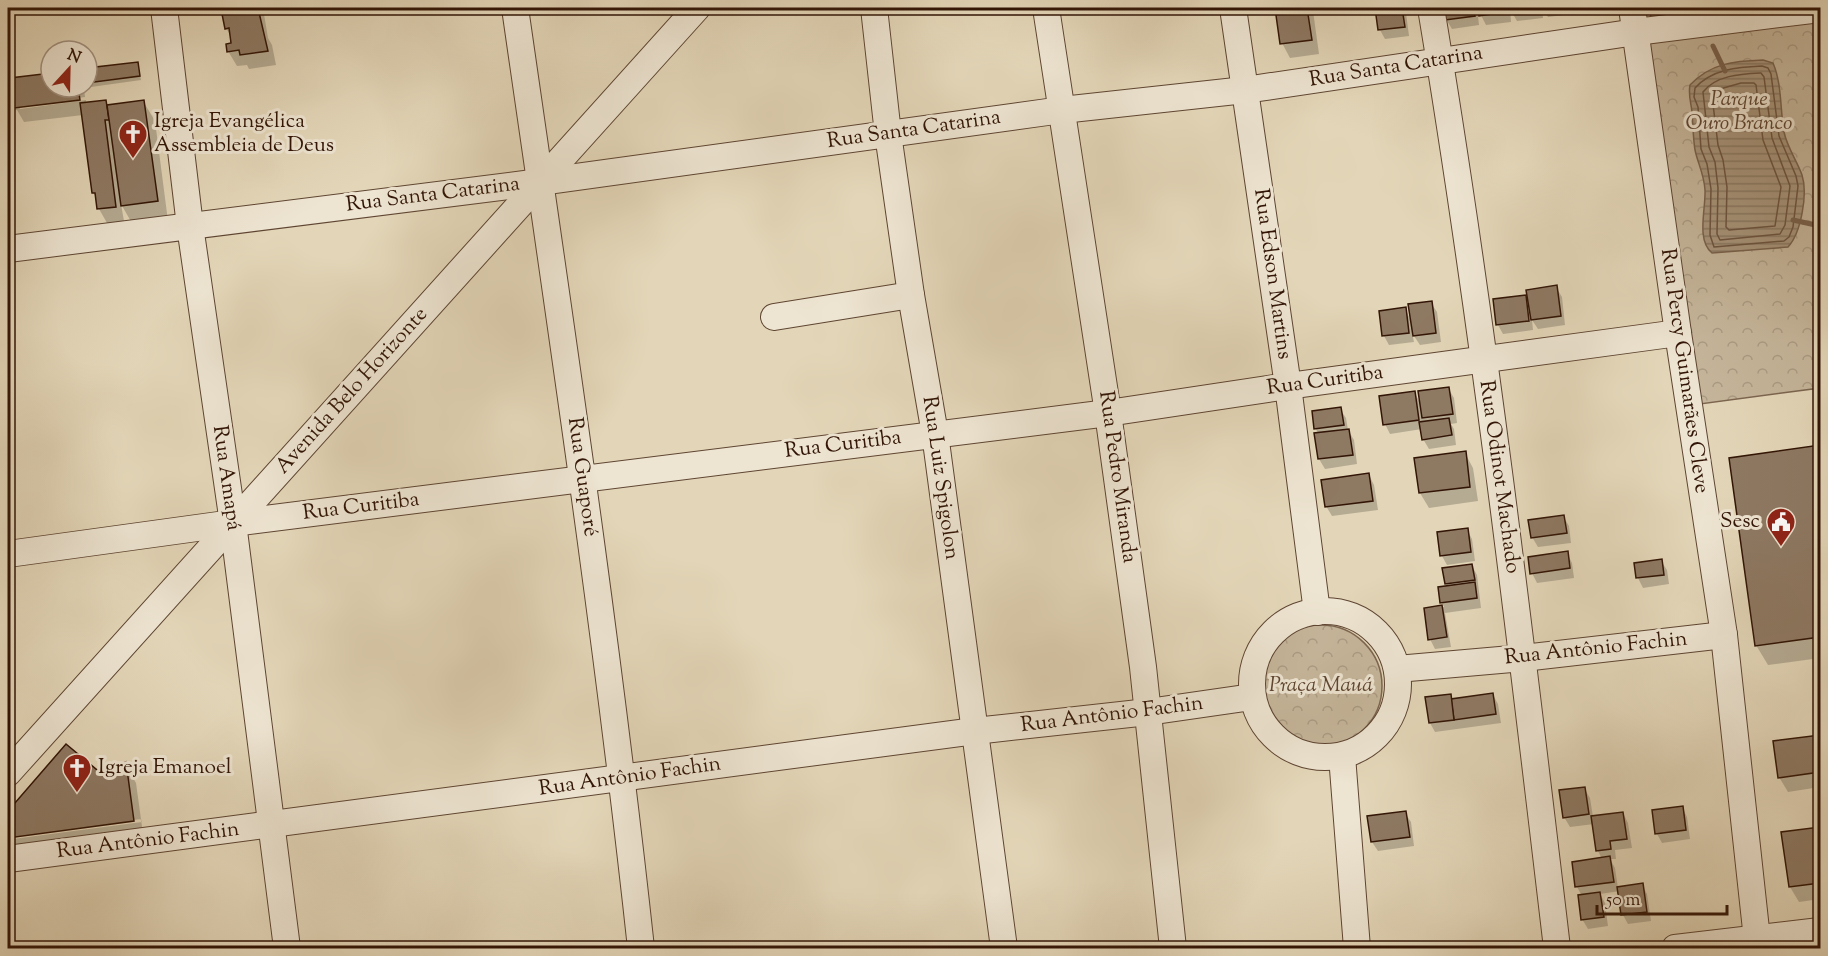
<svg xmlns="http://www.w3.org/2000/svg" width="1828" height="956" font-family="'Sorts Mill Goudy',serif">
  <defs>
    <pattern id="forest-firs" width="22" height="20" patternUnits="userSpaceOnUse" patternTransform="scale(1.5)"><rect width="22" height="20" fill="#c5b59a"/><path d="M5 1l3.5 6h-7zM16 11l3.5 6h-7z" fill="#aa9b83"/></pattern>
    <pattern id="park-crowns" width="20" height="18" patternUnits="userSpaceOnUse" patternTransform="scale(1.5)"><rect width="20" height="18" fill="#c5b59a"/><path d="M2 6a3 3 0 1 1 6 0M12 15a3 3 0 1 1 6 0" fill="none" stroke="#aa9b83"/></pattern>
    <pattern id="water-rules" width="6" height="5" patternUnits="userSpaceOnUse" patternTransform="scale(1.5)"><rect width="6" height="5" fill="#a7947b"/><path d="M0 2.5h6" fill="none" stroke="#897863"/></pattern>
  </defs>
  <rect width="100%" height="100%" fill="#e3d6b8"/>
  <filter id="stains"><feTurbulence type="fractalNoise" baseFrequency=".00333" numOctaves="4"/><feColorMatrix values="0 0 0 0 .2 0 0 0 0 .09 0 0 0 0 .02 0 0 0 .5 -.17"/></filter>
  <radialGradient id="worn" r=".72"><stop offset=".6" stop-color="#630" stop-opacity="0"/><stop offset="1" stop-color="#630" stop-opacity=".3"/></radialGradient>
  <polygon fill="url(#forest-firs)" stroke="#7c6550" stroke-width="1.5" points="1650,8 1807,8 1651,20"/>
  <g fill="url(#park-crowns)" stroke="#7c6550" stroke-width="1.5">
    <polygon points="1820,20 1820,388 1700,404 1648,43"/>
    <circle cx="1321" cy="686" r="61"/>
  </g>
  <path fill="url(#water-rules)" stroke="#78614c" stroke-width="1.5" d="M1763,60L1773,63C1782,84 1780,109 1784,132C1787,147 1797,161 1802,175C1808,194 1801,233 1788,247L1712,253C1696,240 1706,209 1705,190C1704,174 1698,164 1695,150C1693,138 1693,124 1692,112C1691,102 1688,95 1690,85C1711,63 1734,61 1763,60Z"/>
  <g fill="#0003" fill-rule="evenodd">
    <polygon points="227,8 263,8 268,38 272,45 276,65 249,69 247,65 237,66 228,51 233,45 232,38 226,28"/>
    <polygon points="1277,8 1311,8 1313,11 1319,54 1290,58 1282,43"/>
    <polygon points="1376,8 1403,8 1406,13 1409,36 1385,39 1380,30"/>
    <polygon points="1445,8 1477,8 1479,25 1452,29 1446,19"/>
    <polygon points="1480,8 1542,8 1543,18 1517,21 1510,9 1511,22 1486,25 1481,15"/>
    <polygon points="1542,8 1572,8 1572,14 1548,17"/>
    <polygon points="137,63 141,80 84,88 85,97 20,106 20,109 86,100 86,104 105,101 108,106 143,101 155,121 168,221 133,225 121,204 124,221 107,223 99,209 97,199 94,193 83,115 24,122 17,110 10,111 8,107 8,81 51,74 51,87 87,87 87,70"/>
    <polygon points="1556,287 1562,297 1565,325 1538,329 1532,320 1533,330 1503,334 1498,325 1525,297 1530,306"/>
    <polygon points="1431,303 1437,312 1441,342 1420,345 1412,333 1414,342 1389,345 1384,336 1381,312 1405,309 1412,322"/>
    <polygon points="1448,388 1454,398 1457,423 1451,424 1454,429 1456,445 1429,449 1423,439 1422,429 1390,434 1385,424 1414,392 1421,404"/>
    <polygon points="1340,409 1346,418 1348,430 1354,440 1357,464 1325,469 1319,459 1316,434 1319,434 1315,428"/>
    <polygon points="1820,447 1820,658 1768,665 1756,645 1731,459"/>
    <polygon points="1465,453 1473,468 1478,501 1429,508 1420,493 1416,460"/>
    <polygon points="1369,475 1374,485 1378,510 1332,516 1326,506"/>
    <polygon points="1563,516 1569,526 1571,543 1538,547 1532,537"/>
    <polygon points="1467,530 1472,539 1475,561 1447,565 1442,556"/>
    <polygon points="1567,553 1572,563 1574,578 1537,583 1532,573"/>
    <polygon points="1661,561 1667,570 1669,584 1643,588 1638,578 1636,564"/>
    <polygon points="1472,566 1477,575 1481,608 1445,613 1451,647 1435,649 1430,639 1425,609 1444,607 1442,603 1448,587 1446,584"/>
    <polygon points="1493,695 1498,704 1501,723 1435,732 1430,723 1450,696 1452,700"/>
    <polygon points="1820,737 1820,787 1788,792 1779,777 1774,743"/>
    <path d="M67,746L102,776L125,764L136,783L144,841L8,859V813ZM141,819L142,822L13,839V836Z"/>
    <polygon points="1584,788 1590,798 1593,817 1623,813 1628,823 1632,848 1615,850 1616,859 1610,859 1615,868 1618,888 1642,885 1647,894 1651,921 1628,924 1623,915 1620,891 1600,894 1605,903 1608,926 1588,929 1582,919 1582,896 1577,887 1602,859 1598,851 1594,824 1570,827 1564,817"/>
    <polygon points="1682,807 1687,817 1690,839 1662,843 1657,834"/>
    <polygon points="1405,813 1411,822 1414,846 1378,851 1372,842"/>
    <polygon points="1820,829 1820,899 1799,902 1790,887 1783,834"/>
  </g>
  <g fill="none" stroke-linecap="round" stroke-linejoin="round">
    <g stroke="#6c5440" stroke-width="1.5">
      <path d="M1762,66L1768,68L1771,74L1779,136L1796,176L1798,186L1793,227L1789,237L1784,241L1714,247L1710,235L1711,189L1707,164L1701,149L1698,107L1694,97L1695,88C1712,69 1738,67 1762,66Z"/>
      <path d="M1761,73L1764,77L1772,138L1790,186L1785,225L1780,234L1720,240L1717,234L1718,188L1715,162L1709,147L1703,92C1716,75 1741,74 1761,73Z"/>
      <polygon points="1741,83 1754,83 1756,85 1763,140 1781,187 1775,226 1729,230 1726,227 1727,187 1723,160 1718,145 1712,96 1720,89"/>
    </g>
    <g stroke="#78614c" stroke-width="5">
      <polyline points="1713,46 1725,71"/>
      <polyline points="1793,220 1820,226"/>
    </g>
  </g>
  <g fill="#8e7963" stroke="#321506" stroke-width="1.5">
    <polygon points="225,8 258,8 268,51 240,55 239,50 227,52 226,44 231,43 229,28 225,29 221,9"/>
    <polygon points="1275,8 1307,8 1312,40 1280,44"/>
    <polygon points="1375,8 1402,8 1405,27 1378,30"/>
    <polygon points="1443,8 1473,8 1475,16 1445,20"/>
    <polygon points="1478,8 1506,8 1507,12 1479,16"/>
    <polygon points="1509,8 1539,8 1510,12"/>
    <polygon points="138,62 140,76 87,83 87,68"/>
    <polygon points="51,73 51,87 78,87 80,100 14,108 10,78"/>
    <polygon points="10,79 14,107 8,107 8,80"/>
    <polygon points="106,100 109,120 105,120 116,207 97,209 95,193 92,193 80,103"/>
    <polygon points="144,100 158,201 121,206 107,105"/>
    <polygon points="1557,285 1561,316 1531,320 1526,290"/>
    <polygon points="1526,295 1529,321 1496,325 1493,299"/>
    <polygon points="1432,301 1436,333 1413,336 1408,304"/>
    <polygon points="1406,307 1409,333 1382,336 1379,311"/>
    <polygon points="1449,387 1453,414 1422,418 1418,391"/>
    <polygon points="1415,391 1419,420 1383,425 1379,396"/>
    <polygon points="1341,407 1344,425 1314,429 1312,411"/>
    <polygon points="1449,418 1452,435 1422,440 1419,422"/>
    <polygon points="1349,429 1353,455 1318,459 1314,433"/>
    <polygon points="1820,445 1820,637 1755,646 1729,458"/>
    <polygon points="1466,451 1470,487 1419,493 1414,458"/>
    <polygon points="1369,473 1373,501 1325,507 1321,480"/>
    <polygon points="1564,515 1567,533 1531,538 1528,520"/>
    <polygon points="1468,528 1471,552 1440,556 1437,532"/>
    <polygon points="1568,551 1570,568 1530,574 1528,557"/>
    <polygon points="1662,559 1664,575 1636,578 1634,563"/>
    <polygon points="1472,564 1475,580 1445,584 1442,568"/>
    <polygon points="1475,582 1477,598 1440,603 1438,587"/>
    <polygon points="1442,605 1447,637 1428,640 1424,608"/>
    <polygon points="1493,693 1496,714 1454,720 1451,699"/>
    <polygon points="1451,694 1454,720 1429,723 1425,697"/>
    <polygon points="1820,735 1820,772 1778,778 1773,741"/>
    <polygon points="66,744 102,774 126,762 134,821 8,838 8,811"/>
    <polygon points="1585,787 1589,814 1563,818 1559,790"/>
    <polygon points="1683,806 1686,830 1655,834 1652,810"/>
    <polygon points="1406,811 1410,837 1371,842 1367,816"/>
    <polygon points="1623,812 1627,839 1610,841 1611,849 1596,851 1591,816"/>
    <polygon points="1820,827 1820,883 1789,887 1781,832"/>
    <polygon points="1610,856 1614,882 1575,887 1572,862"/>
    <polygon points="1643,883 1647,912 1621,915 1617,887"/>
    <polygon points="1600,892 1604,917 1581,920 1578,895"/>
  </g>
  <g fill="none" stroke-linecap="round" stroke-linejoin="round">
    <g stroke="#5e4532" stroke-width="28">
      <g id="minor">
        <polyline points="164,8 190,226 233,523 287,948"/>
        <path d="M515,8C560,321 607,634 641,948"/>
        <polyline points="874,8 888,134 911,295 935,434 1004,948"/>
        <polyline points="1046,8 1108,413 1143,667 1173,948"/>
        <polyline points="1233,8 1288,386 1317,612"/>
        <path d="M1431,8C1483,320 1520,634 1557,948"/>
        <polyline points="1632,8 1678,333 1724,635 1758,948"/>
        <polyline points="8,249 540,182 1062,110 1245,90 1636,32 1820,9"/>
        <polyline points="774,317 911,295"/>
        <polyline points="8,554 233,523 1108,413 1288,386 1678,333"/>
        <circle cx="1325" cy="684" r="73"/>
        <polyline points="1397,669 1523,658 1724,635"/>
        <polyline points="1342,756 1357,948"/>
        <polyline points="8,773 697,8"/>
        <polyline points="8,859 975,731 1148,712 1252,697"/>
        <polyline points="1675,948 1820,931"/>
      </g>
    </g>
    <use href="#minor" stroke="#ede4d1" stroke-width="26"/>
  </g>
  <defs>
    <g id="church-pin" transform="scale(1.5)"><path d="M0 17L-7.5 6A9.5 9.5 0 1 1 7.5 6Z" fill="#8f2418" stroke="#ede4d1"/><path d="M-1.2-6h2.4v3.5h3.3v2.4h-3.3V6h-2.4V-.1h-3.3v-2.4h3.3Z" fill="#fff"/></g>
    <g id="civic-pin" transform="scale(1.5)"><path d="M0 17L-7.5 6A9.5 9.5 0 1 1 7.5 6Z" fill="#8f2418" stroke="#ede4d1"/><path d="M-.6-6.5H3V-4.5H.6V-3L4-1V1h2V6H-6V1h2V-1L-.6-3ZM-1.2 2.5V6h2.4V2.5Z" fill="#fff"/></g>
  </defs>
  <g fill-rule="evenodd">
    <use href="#church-pin" x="133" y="134"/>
    <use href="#civic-pin" x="1781" y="522"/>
    <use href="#church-pin" x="77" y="768"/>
  </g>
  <g text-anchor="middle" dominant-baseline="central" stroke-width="6" stroke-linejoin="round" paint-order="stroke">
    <g font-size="21" fill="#321506" stroke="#ede4d1">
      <text transform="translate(1396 67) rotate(-9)">Rua Santa Catarina</text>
      <text transform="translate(914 130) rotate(-8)">Rua Santa Catarina</text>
      <text transform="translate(433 195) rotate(-7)">Rua Santa Catarina</text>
      <text transform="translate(1272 274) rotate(82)">Rua Edson Martins</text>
      <text transform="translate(1684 371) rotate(82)">Rua Percy Guimarães Cleve</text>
      <text transform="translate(1325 381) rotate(-8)">Rua Curitiba</text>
      <text transform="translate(352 391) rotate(-48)">Avenida Belo Horizonte</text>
      <text transform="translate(843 445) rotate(-7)">Rua Curitiba</text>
      <text transform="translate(582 477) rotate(82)">Rua Guaporé</text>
      <text transform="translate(1117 477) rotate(82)">Rua Pedro Miranda</text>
      <text transform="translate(1499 477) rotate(82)">Rua Odinot Machado</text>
      <text transform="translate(226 478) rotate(82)">Rua Amapá</text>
      <text transform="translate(940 478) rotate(82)">Rua Luiz Spigolon</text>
      <text transform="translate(361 507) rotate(-7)">Rua Curitiba</text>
      <text transform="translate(1596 649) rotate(-6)">Rua Antônio Fachin</text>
      <text transform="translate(1112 715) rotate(-7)">Rua Antônio Fachin</text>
      <text transform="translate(630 777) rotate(-8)">Rua Antônio Fachin</text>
      <text transform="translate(148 841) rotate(-7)">Rua Antônio Fachin</text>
    </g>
    <g font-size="21" font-style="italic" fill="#5e4532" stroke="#ede4d1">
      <text x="1739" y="100">Parque<tspan x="1739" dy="24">Ouro Branco</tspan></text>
      <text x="1321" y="686">Praça Mauá</text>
    </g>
    <g font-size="21" fill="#321506" stroke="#ede4d1" text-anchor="start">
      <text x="154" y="122">Igreja Evangélica<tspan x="154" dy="24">Assembleia de Deus</tspan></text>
      <text x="1760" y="522" text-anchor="end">Sesc</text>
      <text x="98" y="768">Igreja Emanoel</text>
    </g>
  </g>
  <rect width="1828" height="956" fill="none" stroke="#e3d6b8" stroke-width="30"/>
  <rect x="9" y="9" width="1810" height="938" fill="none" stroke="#321506" stroke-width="3"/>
  <rect x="15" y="15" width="1798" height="926" fill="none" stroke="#321506" stroke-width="1.5"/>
  <g transform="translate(69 69) rotate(22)"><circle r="28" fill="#ede4d1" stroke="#a29180" stroke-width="1.5"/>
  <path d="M0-4.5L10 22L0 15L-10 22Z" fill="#8f2418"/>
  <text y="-9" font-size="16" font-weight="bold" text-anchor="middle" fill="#321506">N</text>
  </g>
  <path d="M1597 905v9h130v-9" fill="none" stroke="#321506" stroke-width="3"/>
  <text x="1606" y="905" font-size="18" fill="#321506" stroke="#ede4d1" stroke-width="4.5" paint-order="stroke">50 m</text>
  <rect width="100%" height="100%" filter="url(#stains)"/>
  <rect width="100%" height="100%" fill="url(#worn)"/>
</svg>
